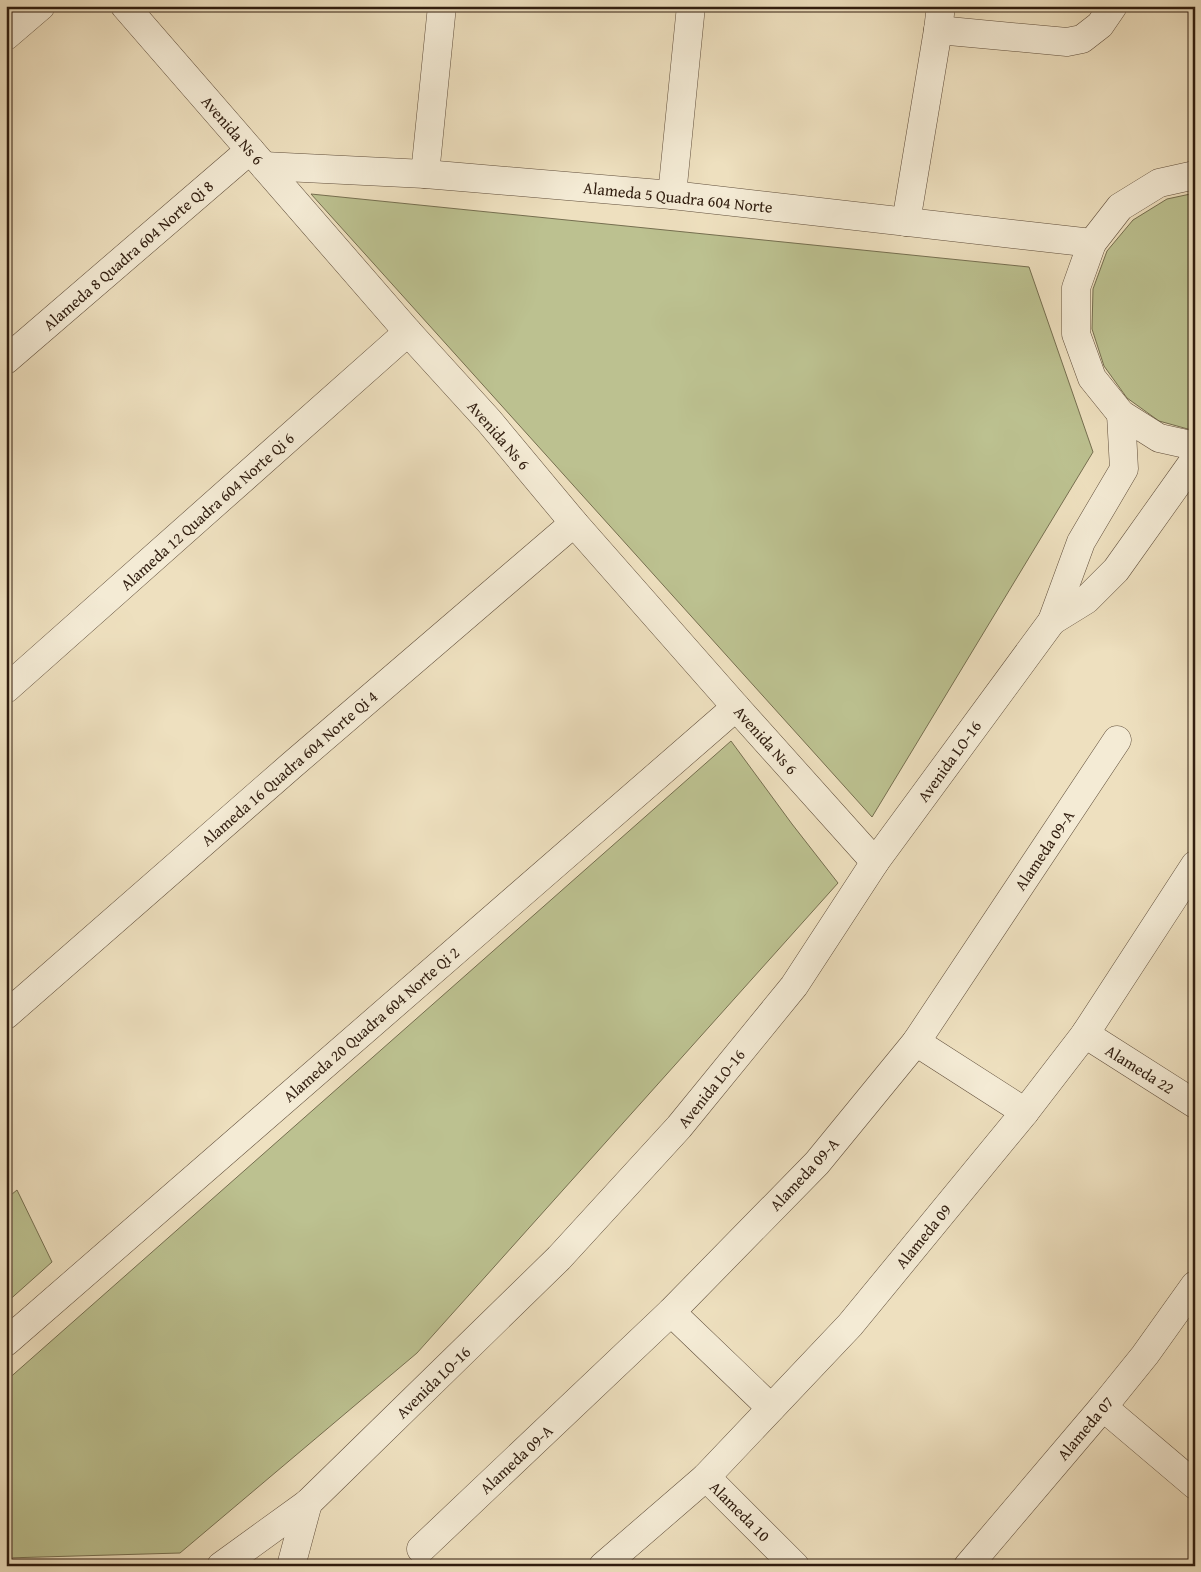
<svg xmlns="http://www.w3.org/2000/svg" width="1201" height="1572" font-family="'Gentium Book Plus',serif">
  <rect width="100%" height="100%" fill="#eee0bf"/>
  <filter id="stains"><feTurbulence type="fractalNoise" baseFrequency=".004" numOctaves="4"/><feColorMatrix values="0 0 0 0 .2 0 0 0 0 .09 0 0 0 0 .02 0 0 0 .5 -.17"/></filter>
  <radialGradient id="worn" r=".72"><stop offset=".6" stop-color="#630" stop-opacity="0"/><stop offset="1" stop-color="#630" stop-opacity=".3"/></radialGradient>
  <g fill="#bcc190" stroke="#766f50">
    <polygon points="1195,193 1195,431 1159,421 1127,398 1104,366 1092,329 1093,289 1107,251 1133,220 1167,199"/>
    <polygon points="311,194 1029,267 1093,452 872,817"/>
    <polygon points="731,741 792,824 838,883 417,1353 180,1553 6,1558 6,1381"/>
    <polygon points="17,1190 52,1262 6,1303 6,1199"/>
  </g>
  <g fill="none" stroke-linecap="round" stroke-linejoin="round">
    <g stroke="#604e3b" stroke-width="29">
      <g id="minor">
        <polyline points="125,6 408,332 489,421 574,523 736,707 875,862"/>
        <polyline points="938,30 1067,42 1082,39 1100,25 1113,6"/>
        <polyline points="6,36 41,6"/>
        <polyline points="264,166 425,174 672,195 1092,243"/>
        <polyline points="425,174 442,6"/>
        <polyline points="1195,175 1159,183 1120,207 1092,243 1076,288 1076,334 1092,378 1121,414 1159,438 1195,446"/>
        <polyline points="672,195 691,6"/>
        <polyline points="906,222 938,30 941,6"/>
        <polyline points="6,360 250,150"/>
        <polyline points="1052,621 1086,600 1116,570 1195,459"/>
        <polyline points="6,689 408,332"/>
        <polyline points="6,1015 292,765 574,523"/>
        <polyline points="1085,1034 1195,1104"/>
        <polyline points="916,1042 1025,1112"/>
        <polyline points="671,1312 771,1408"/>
        <polyline points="6,1342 736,707"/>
        <polyline points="1103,1407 1195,1485"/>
        <polyline points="706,1477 795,1566"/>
        <polyline points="421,1549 671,1312 817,1163 916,1042 1117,740"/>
        <polyline points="221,1566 308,1503 559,1258 679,1127 794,986 875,862 1052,621 1081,542 1124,469 1121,414"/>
        <polyline points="291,1566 308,1503"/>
        <polyline points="603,1566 706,1477 850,1325 1025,1112 1085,1034 1195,865"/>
        <polyline points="968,1566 1103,1407 1145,1355 1195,1285"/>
      </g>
    </g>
    <use href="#minor" stroke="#f4ebd5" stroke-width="28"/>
  </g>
  <g text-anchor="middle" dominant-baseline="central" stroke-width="4" stroke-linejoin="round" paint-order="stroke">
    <g font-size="16" fill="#301d0f" stroke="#f4ebd5">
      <text transform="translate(233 130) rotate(49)">Avenida Ns 6</text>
      <text transform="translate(678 197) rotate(6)">Alameda 5 Quadra 604 Norte</text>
      <text transform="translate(128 255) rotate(-41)">Alameda 8 Quadra 604 Norte Qi 8</text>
      <text transform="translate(499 435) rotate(49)">Avenida Ns 6</text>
      <text transform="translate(207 511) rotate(-42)">Alameda 12 Quadra 604 Norte Qi 6</text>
      <text transform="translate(766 740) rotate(48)">Avenida Ns 6</text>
      <text transform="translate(949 761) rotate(-54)">Avenida LO-16</text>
      <text transform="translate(289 768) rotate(-41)">Alameda 16 Quadra 604 Norte Qi 4</text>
      <text transform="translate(1044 850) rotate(-56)">Alameda 09-A</text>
      <text transform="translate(371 1024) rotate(-41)">Alameda 20 Quadra 604 Norte Qi 2</text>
      <text transform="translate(1140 1069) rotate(32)">Alameda 22</text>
      <text transform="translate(711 1088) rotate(-51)">Avenida LO-16</text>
      <text transform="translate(804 1174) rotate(-47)">Alameda 09-A</text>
      <text transform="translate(923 1236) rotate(-51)">Alameda 09</text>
      <text transform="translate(433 1382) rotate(-44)">Avenida LO-16</text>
      <text transform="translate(1085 1428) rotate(-50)">Alameda 07</text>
      <text transform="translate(516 1459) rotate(-43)">Alameda 09-A</text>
      <text transform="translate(740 1511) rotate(45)">Alameda 10</text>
    </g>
  </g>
  <rect width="1201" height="1572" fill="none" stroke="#eee0bf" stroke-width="25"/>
  <rect x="8" y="8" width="1186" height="1557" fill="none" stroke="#301d0f" stroke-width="2.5"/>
  <rect x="12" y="12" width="1176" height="1547" fill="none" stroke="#301d0f"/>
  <rect width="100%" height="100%" filter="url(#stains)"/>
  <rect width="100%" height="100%" fill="url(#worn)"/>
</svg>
